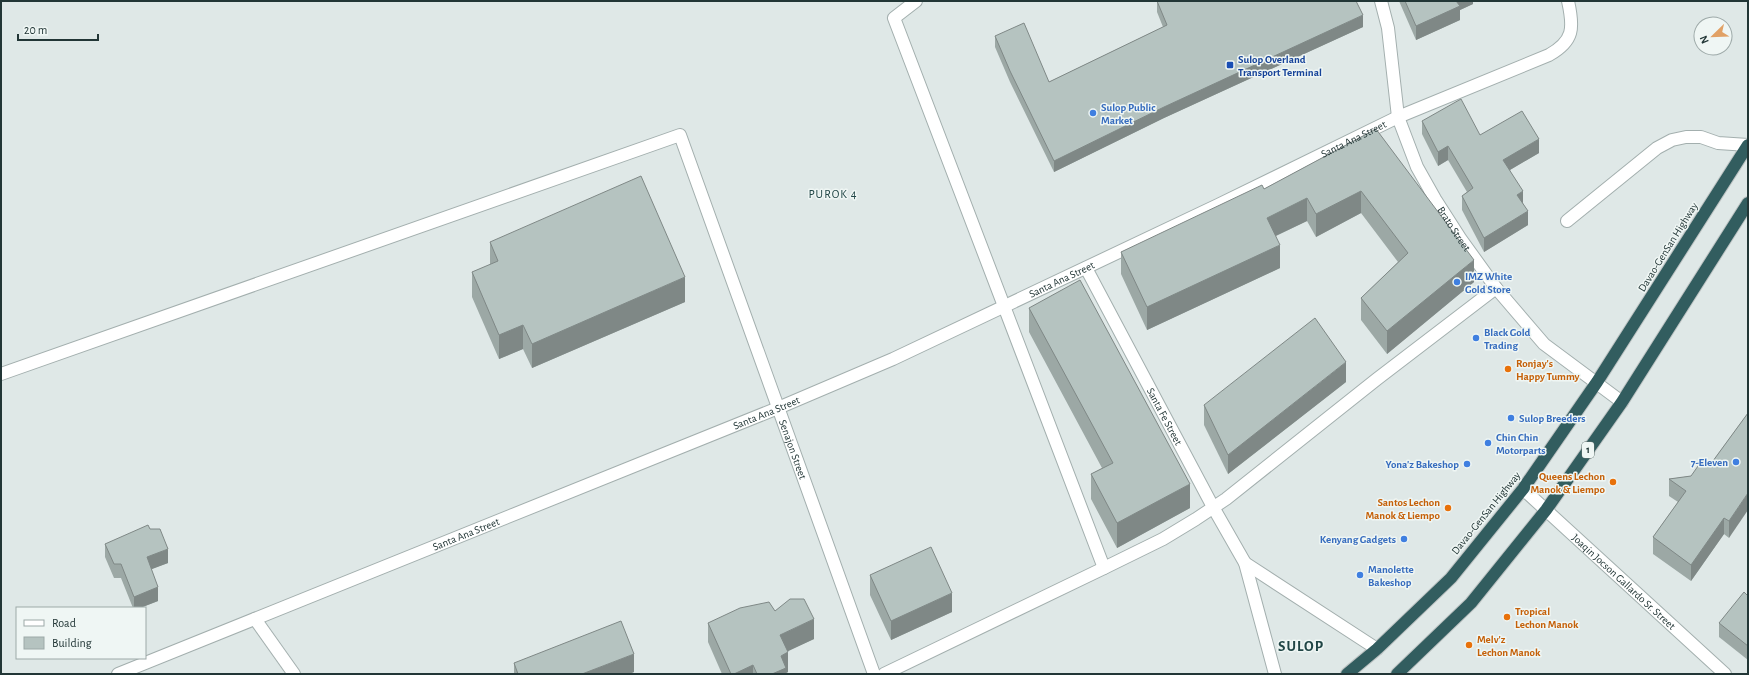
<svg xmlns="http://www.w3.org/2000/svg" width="1749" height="675" font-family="'Alegreya Sans',sans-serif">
  <rect width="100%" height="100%" fill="#dfe8e7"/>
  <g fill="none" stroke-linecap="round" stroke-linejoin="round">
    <g stroke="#a3afae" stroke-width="14">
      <g id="street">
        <polyline points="916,1 894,18 1104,568"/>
        <path id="s1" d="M1381,1L1388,28L1398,117L1417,167L1435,199L1460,238L1496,288L1544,344L1622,402"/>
        <polyline points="1567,221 1657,148 1672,140 1686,137 1701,137 1718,143 1748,145"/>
        <path id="s2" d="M1086,268L1213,507L1245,563L1275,674"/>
        <path id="s3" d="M1,374L680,135L874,674"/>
        <path id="s4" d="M1523,489L1725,674"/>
        <polyline points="1245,563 1377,649"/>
        <polyline points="255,619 294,674"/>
        <path id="s5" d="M118,674L778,408L893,359L1218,205L1398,117L1549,55C1574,41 1574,28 1568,1"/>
        <polyline points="884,674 1104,568 1163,539 1196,519 1226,499 1377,379 1496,288"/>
      </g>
    </g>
    <g stroke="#bdc3c3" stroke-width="14">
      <g id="highway">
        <polyline points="1347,674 1377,649 1451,578 1523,489 1597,382 1748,145"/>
        <polyline points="1397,674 1471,603 1546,510 1622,402 1748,203"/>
      </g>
    </g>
    <use href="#street" stroke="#fff" stroke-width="12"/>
    <use href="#highway" stroke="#325d5f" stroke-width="12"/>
  </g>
  <g fill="#9ca8a5">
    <polygon points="1157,1 1363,27 1164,118 1054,172 1010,82 995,47 995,36 1049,82 1163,27 1157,12"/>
    <polygon points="1399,1 1473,1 1473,4 1460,10 1460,20 1416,40"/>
    <polygon points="1422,121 1480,135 1539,153 1510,170 1523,203 1528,225 1484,252 1462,210 1462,196 1467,192 1448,160 1438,166 1422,134"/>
    <polygon points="1376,129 1474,282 1387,354 1361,320 1361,298 1398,262 1361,213 1316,237 1307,221 1276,236 1280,268 1147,330 1121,274 1121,252 1264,189"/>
    <polygon points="490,242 685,302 532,368 523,349 499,359 472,297 472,272 490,265"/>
    <polygon points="1029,308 1190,508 1117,548 1091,499 1091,474 1102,468 1029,332"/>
    <polygon points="1346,382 1228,474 1204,425 1204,405"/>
    <polygon points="1748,413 1729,538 1724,534 1691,581 1653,554 1653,537 1678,502 1669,496 1669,479 1691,476 1710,465"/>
    <polygon points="150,529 168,563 151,569 158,601 140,608 133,608 121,578 114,578 105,557 105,544"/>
    <polygon points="870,575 952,612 891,640 870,595"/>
    <polygon points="1748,596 1748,660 1719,637 1719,623"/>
    <polygon points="708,623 814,639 787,651 788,672 786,673 786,674 722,674 708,642"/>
    <polygon points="514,663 634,672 629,674 514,674"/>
  </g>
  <g fill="#7f8886">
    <polygon points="1454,1 1473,1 1473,4 1460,10 1460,20 1416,40 1416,26"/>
    <polygon points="1363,15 1363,27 1164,118 1054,172 1054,161 1164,107"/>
    <polygon points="1539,139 1539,153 1503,174 1503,160"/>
    <polygon points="1448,146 1448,160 1438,166 1438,152"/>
    <polygon points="1361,191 1361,213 1316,237 1316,214"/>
    <polygon points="1523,191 1523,205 1517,195"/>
    <polygon points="1307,198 1307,221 1267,240 1267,218"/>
    <polygon points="1528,211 1528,225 1484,252 1484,238"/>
    <polygon points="1280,245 1280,268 1147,330 1147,307"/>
    <polygon points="1474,260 1474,282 1387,354 1387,331"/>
    <polygon points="685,277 685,302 532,368 532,344"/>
    <polygon points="523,325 523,349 499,359 499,335"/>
    <polygon points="1346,362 1346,382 1228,474 1228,455"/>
    <polygon points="1190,484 1190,508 1117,548 1117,523"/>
    <polygon points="1748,493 1748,510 1729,538 1729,521"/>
    <polygon points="1724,518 1724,534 1691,581 1691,565"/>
    <polygon points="168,549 168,563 147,571 147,557"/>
    <polygon points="158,587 158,601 140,608 134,608 134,597"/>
    <polygon points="952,593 952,612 891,640 891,621"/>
    <polygon points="814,619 814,639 780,655 780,635"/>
    <polygon points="788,652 788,672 786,673 786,674 772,674 781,656"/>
    <polygon points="634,654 634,672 629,674 582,674"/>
    <polygon points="753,665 753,674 734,674"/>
  </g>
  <g fill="#b5c3c0" stroke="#7f8886">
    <polygon points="1157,1 1356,1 1363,15 1164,107 1054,161 1010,71 995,36 1024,23 1049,82 1167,25"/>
    <polygon points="1405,1 1456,1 1460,6 1416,26"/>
    <polygon points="1461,99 1480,135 1522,111 1539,139 1503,160 1523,191 1517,195 1528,211 1484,238 1462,196 1473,188 1448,146 1438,152 1422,121"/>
    <polygon points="1376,129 1474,260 1387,331 1361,298 1408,253 1361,191 1316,214 1307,198 1267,218 1280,245 1147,307 1121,252 1262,185 1264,189"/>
    <polygon points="641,176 685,277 532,344 523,325 499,335 472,272 498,261 490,242"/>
    <polygon points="1080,280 1190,484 1117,523 1091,474 1113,463 1029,308"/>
    <polygon points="1315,318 1346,362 1228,455 1204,405"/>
    <polygon points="1748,413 1748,493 1729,521 1724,518 1691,565 1653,537 1686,491 1669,479 1691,476 1703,459 1710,465"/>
    <polygon points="148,525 150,529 160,529 168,549 147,557 158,587 134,597 121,564 114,564 105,544"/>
    <polygon points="931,547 952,593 891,621 870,575"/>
    <polygon points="1744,592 1748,596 1748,646 1719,623"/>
    <polygon points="790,599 804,599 814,619 780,635 788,652 781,656 786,668 772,674 757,674 753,665 734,674 731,674 708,623 740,608 769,602 775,611"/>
    <polygon points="621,621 634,654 582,674 518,674 514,663"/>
  </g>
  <rect fill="#1a4fb4" stroke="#eff6f4" stroke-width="1.5" x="1226" y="61" width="8" height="8" rx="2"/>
  <g fill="#3f7fe0" stroke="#eff6f4" stroke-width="1.5">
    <circle cx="1093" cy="113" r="4"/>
    <circle cx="1457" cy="282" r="4"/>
    <circle cx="1476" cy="338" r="4"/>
    <circle cx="1511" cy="418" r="4"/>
    <circle cx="1488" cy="443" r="4"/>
    <circle cx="1736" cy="462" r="4"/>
    <circle cx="1467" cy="464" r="4"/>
    <circle cx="1404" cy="539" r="4"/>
    <circle cx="1360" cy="575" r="4"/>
  </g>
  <g fill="#e8710a" stroke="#eff6f4" stroke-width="1.5">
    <circle cx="1508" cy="369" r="4"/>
    <circle cx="1613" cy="482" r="4"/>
    <circle cx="1448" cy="508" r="4"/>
    <circle cx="1507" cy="617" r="4"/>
    <circle cx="1469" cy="645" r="4"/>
  </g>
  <g text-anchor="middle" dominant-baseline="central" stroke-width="3" stroke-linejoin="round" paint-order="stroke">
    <rect fill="#eff6f4" stroke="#60706f" stroke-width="1" x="1582" y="442" width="12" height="16" rx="3"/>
    <g font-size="10" font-weight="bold" fill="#223636">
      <text x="1588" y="450">1</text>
    </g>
    <g font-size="11" font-weight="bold" fill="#164399" stroke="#eff6f4" text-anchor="start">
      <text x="1238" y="59">Sulop Overland<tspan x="1238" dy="13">Transport Terminal</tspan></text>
    </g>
    <g font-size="11" font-weight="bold" fill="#366cbe" stroke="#eff6f4" text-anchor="start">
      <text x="1101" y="107">Sulop Public<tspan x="1101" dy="13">Market</tspan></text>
      <text x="1465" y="276">IMZ White<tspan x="1465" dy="13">Gold Store</tspan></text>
      <text x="1484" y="332">Black Gold<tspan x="1484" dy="13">Trading</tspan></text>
      <text x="1519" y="418">Sulop Breeders</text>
      <text x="1496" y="437">Chin Chin<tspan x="1496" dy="13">Motorparts</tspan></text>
      <text x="1728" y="462" text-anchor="end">7-Eleven</text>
      <text x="1459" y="464" text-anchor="end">Yona'z Bakeshop</text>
      <text x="1396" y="539" text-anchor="end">Kenyang Gadgets</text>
      <text x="1368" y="569">Manolette<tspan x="1368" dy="13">Bakeshop</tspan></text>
    </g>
    <g font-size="11" fill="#223636" stroke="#eff6f4">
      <text stroke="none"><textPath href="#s5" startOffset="1347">Santa Ana Street</textPath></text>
      <text stroke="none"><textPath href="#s1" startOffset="243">Brato Street</textPath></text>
      <text transform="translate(1668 247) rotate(-58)">Davao-GenSan Highway</text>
      <text stroke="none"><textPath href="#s5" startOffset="1023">Santa Ana Street</textPath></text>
      <text stroke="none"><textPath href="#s5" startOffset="699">Santa Ana Street</textPath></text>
      <text stroke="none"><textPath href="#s2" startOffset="168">Santa Fe Street</textPath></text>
      <text stroke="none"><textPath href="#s3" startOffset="1054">Senajon Street</textPath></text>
      <text transform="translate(1486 513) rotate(-51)">Davao-GenSan Highway</text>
      <text stroke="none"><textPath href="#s5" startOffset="375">Santa Ana Street</textPath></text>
      <text stroke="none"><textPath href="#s4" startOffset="137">Joaqin Jocson Gallardo Sr. Street</textPath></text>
    </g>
    <g font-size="11" font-weight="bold" fill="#c56008" stroke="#eff6f4" text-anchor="start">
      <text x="1516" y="363">Ronjay's<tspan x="1516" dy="13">Happy Tummy</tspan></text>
      <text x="1605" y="476" text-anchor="end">Queens Lechon<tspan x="1605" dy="13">Manok &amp; Liempo</tspan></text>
      <text x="1440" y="502" text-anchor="end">Santos Lechon<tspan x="1440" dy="13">Manok &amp; Liempo</tspan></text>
      <text x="1515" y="611">Tropical<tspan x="1515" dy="13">Lechon Manok</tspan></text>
      <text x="1477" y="639">Melv'z<tspan x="1477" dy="13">Lechon Manok</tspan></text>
    </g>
    <g font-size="12" letter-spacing="1" fill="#214646" stroke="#eff6f4">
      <text x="833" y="194">PUROK 4</text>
    </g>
    <g font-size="15" font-weight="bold" letter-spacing="1" fill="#214646" stroke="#eff6f4">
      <text x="1301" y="646">SULOP</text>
    </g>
  </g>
  <rect width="1749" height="675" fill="none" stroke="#223636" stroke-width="4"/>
  <rect x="16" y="607" width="130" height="52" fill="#eff6f4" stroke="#9da9a8"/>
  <rect x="24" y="620" width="20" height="6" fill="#ffffff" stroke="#9da9a8"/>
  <text x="52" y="627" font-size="12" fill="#223636">Road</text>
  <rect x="24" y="637" width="20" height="12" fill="#b5c3c0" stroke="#9da9a8"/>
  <text x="52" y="647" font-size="12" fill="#223636">Building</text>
  <g transform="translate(1713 36) rotate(247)"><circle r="19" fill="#eff6f4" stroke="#9da9a8"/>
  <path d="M0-3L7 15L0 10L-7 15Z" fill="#e1a165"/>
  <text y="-6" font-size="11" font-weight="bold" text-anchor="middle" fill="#223636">N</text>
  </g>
  <path d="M18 34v6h80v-6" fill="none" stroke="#223636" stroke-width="2"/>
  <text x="24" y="34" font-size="12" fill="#223636" stroke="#eff6f4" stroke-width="3" paint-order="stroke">20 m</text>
</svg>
